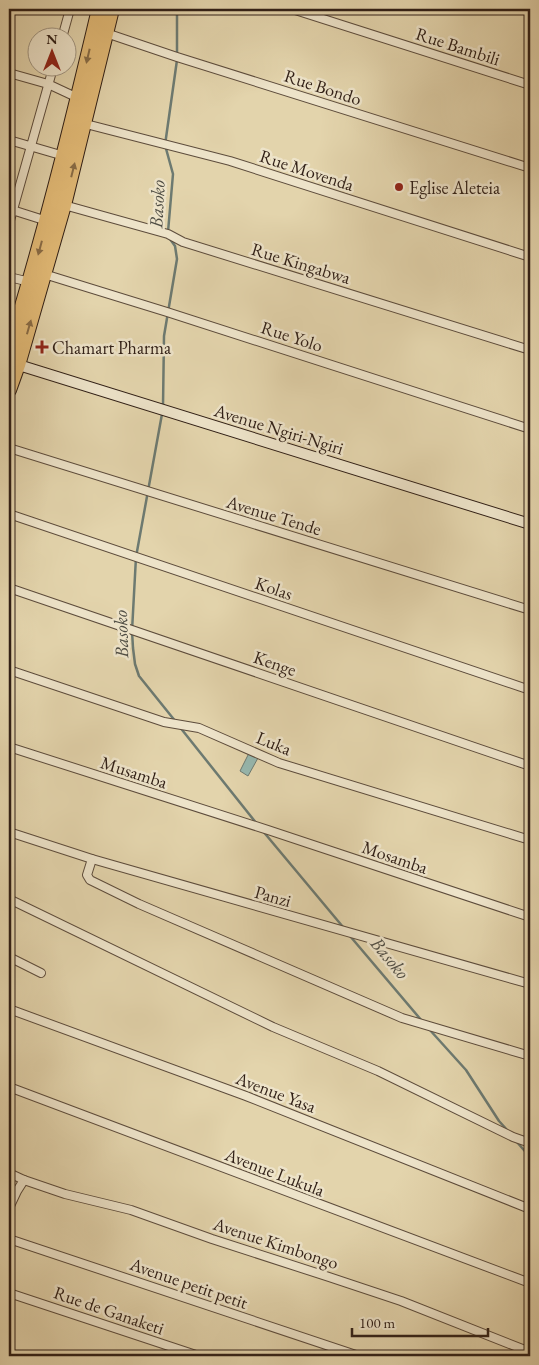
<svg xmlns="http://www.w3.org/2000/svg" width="539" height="1365" font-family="'EB Garamond',serif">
  <rect width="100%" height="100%" fill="#e3d4ac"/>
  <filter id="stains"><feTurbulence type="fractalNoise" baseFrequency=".004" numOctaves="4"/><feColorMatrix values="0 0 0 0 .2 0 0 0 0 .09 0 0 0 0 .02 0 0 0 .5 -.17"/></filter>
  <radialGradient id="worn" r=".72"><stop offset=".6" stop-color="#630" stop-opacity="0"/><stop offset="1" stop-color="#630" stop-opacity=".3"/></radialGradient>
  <polygon fill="#96b7ae" stroke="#6d7a71" points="249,753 258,758 248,776 240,771"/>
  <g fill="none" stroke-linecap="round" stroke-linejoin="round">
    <g stroke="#6d7a71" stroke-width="2.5">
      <polyline points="177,9 177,54"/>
      <polyline points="168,232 173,174 165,145 177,60"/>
      <polyline points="163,406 164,336 177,259 175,246 170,239"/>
      <polyline points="162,414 136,557 132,631 133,648 135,664 139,676 176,722"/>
      <polyline points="179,726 257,824"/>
      <polyline points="262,830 343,927"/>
      <polyline points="350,936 422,1021"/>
      <polyline points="429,1029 466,1070 499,1121 508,1131"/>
      <polyline points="516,1141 530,1157"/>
    </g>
    <g stroke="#5d4c3c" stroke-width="10">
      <g id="street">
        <polyline points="292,9 530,85"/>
        <polyline points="106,33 177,57 530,168"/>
        <polyline points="62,38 70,9"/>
        <polyline points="9,73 48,84 78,98"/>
        <polyline points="82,123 230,161 530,257"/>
        <polyline points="9,140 64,156"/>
        <polyline points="64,205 168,234 183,242 530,350"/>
        <polyline points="9,209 47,221"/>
        <polyline points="9,224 53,68"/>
        <polyline points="44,274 167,312 530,429"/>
        <polyline points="9,277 30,282"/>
        <polyline points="9,448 530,610"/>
        <polyline points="9,514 530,690"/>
        <polyline points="9,588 530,766"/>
        <polyline points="9,670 164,722 199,728 279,763 530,840"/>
        <polyline points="9,747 268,830 530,917"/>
        <polyline points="9,832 92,859 530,984"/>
        <polyline points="92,859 87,875 90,880 139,904 402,1018 530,1056"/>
        <polyline points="9,899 273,1027 378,1071 513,1137 530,1143"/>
        <polyline points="9,957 41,973"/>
        <polyline points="9,1009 246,1096 530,1209"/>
        <polyline points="9,1087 530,1283"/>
        <polyline points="9,1173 24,1180 65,1194 131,1210 212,1239 329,1277 401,1301 530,1352"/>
        <polyline points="9,1208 17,1191 24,1180"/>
        <polyline points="9,1239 359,1356"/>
        <polyline points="9,1293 199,1356"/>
      </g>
    </g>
    <g stroke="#301f16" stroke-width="12">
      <polyline id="secondary" points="9,362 530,524"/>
    </g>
    <g stroke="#301f16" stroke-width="16">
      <g id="highway">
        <path d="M9,349C44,237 72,123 99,9"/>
        <polyline points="9,390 18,365 64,205 112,9"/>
      </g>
    </g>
    <use href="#street" stroke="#ede3c9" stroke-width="8"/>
    <use href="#secondary" stroke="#ede3c9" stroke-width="10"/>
    <use href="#highway" stroke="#e2ba76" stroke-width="14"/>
  </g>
  <defs><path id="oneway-solid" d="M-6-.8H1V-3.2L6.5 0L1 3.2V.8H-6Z" transform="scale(1.25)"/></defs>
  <g fill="#896c46">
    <use href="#oneway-solid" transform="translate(88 56) rotate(103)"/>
    <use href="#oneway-solid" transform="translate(73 170) rotate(-76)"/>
    <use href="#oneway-solid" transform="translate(40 248) rotate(105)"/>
    <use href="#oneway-solid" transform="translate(29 327) rotate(-74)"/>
  </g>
  <g fill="#8f2418" stroke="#ede3c9" stroke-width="2">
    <circle cx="399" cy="187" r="5"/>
    <path d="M39.5 339.5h5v5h5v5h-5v5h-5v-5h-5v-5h5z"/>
  </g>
  <g text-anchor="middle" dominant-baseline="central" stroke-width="5" stroke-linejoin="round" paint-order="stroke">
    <g font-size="18" fill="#301f16" stroke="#ede3c9">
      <text transform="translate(458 46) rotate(18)">Rue Bambili</text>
      <text transform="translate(323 87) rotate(18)">Rue Bondo</text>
      <text transform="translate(307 170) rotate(18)">Rue Movenda</text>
      <text transform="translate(301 263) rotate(17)">Rue Kingabwa</text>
      <text transform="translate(292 336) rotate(18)">Rue Yolo</text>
      <text transform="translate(279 429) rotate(17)">Avenue Ngiri-Ngiri</text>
      <text transform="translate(274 515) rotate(17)">Avenue Tende</text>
      <text transform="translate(274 588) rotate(19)">Kolas</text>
      <text transform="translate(275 663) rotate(19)">Kenge</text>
      <text transform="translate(274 743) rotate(22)">Luka</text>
      <text transform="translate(134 772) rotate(18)">Musamba</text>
      <text transform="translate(395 857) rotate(19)">Mosamba</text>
      <text transform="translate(273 896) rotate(16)">Panzi</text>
      <text transform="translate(276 1092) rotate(21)">Avenue Yasa</text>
      <text transform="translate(275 1172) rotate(21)">Avenue Lukula</text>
      <text transform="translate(276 1243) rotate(18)">Avenue Kimbongo</text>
      <text transform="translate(189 1283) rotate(19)">Avenue petit petit</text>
      <text transform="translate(109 1310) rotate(19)">Rue de Ganaketi</text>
    </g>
    <g font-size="18" fill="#301f16" stroke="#ede3c9" text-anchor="start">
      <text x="409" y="187">Eglise Aleteia</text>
      <text x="52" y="347">Chamart Pharma</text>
    </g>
    <g font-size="19" font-style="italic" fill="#4f4d44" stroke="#ede3c9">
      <text transform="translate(157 204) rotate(-87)">Basoko</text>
      <text transform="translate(121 634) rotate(-92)">Basoko</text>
      <text transform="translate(390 958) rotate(50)">Basoko</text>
    </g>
  </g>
  <rect width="539" height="1365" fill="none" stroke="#e3d4ac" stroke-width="30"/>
  <rect x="10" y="10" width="519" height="1345" fill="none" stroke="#301f16" stroke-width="2.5"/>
  <rect x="15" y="15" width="509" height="1335" fill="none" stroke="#301f16"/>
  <g transform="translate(52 52)"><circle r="24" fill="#ede3c9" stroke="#a19581"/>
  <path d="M0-4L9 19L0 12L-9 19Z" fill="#8f2418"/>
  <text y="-8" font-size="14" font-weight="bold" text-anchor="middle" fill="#301f16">N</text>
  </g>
  <path d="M352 1328v8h136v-8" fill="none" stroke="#301f16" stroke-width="2.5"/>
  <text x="359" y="1328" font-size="15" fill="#301f16" stroke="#ede3c9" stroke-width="4" paint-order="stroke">100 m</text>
  <rect width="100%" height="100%" filter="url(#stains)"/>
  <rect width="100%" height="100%" fill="url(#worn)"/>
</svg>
